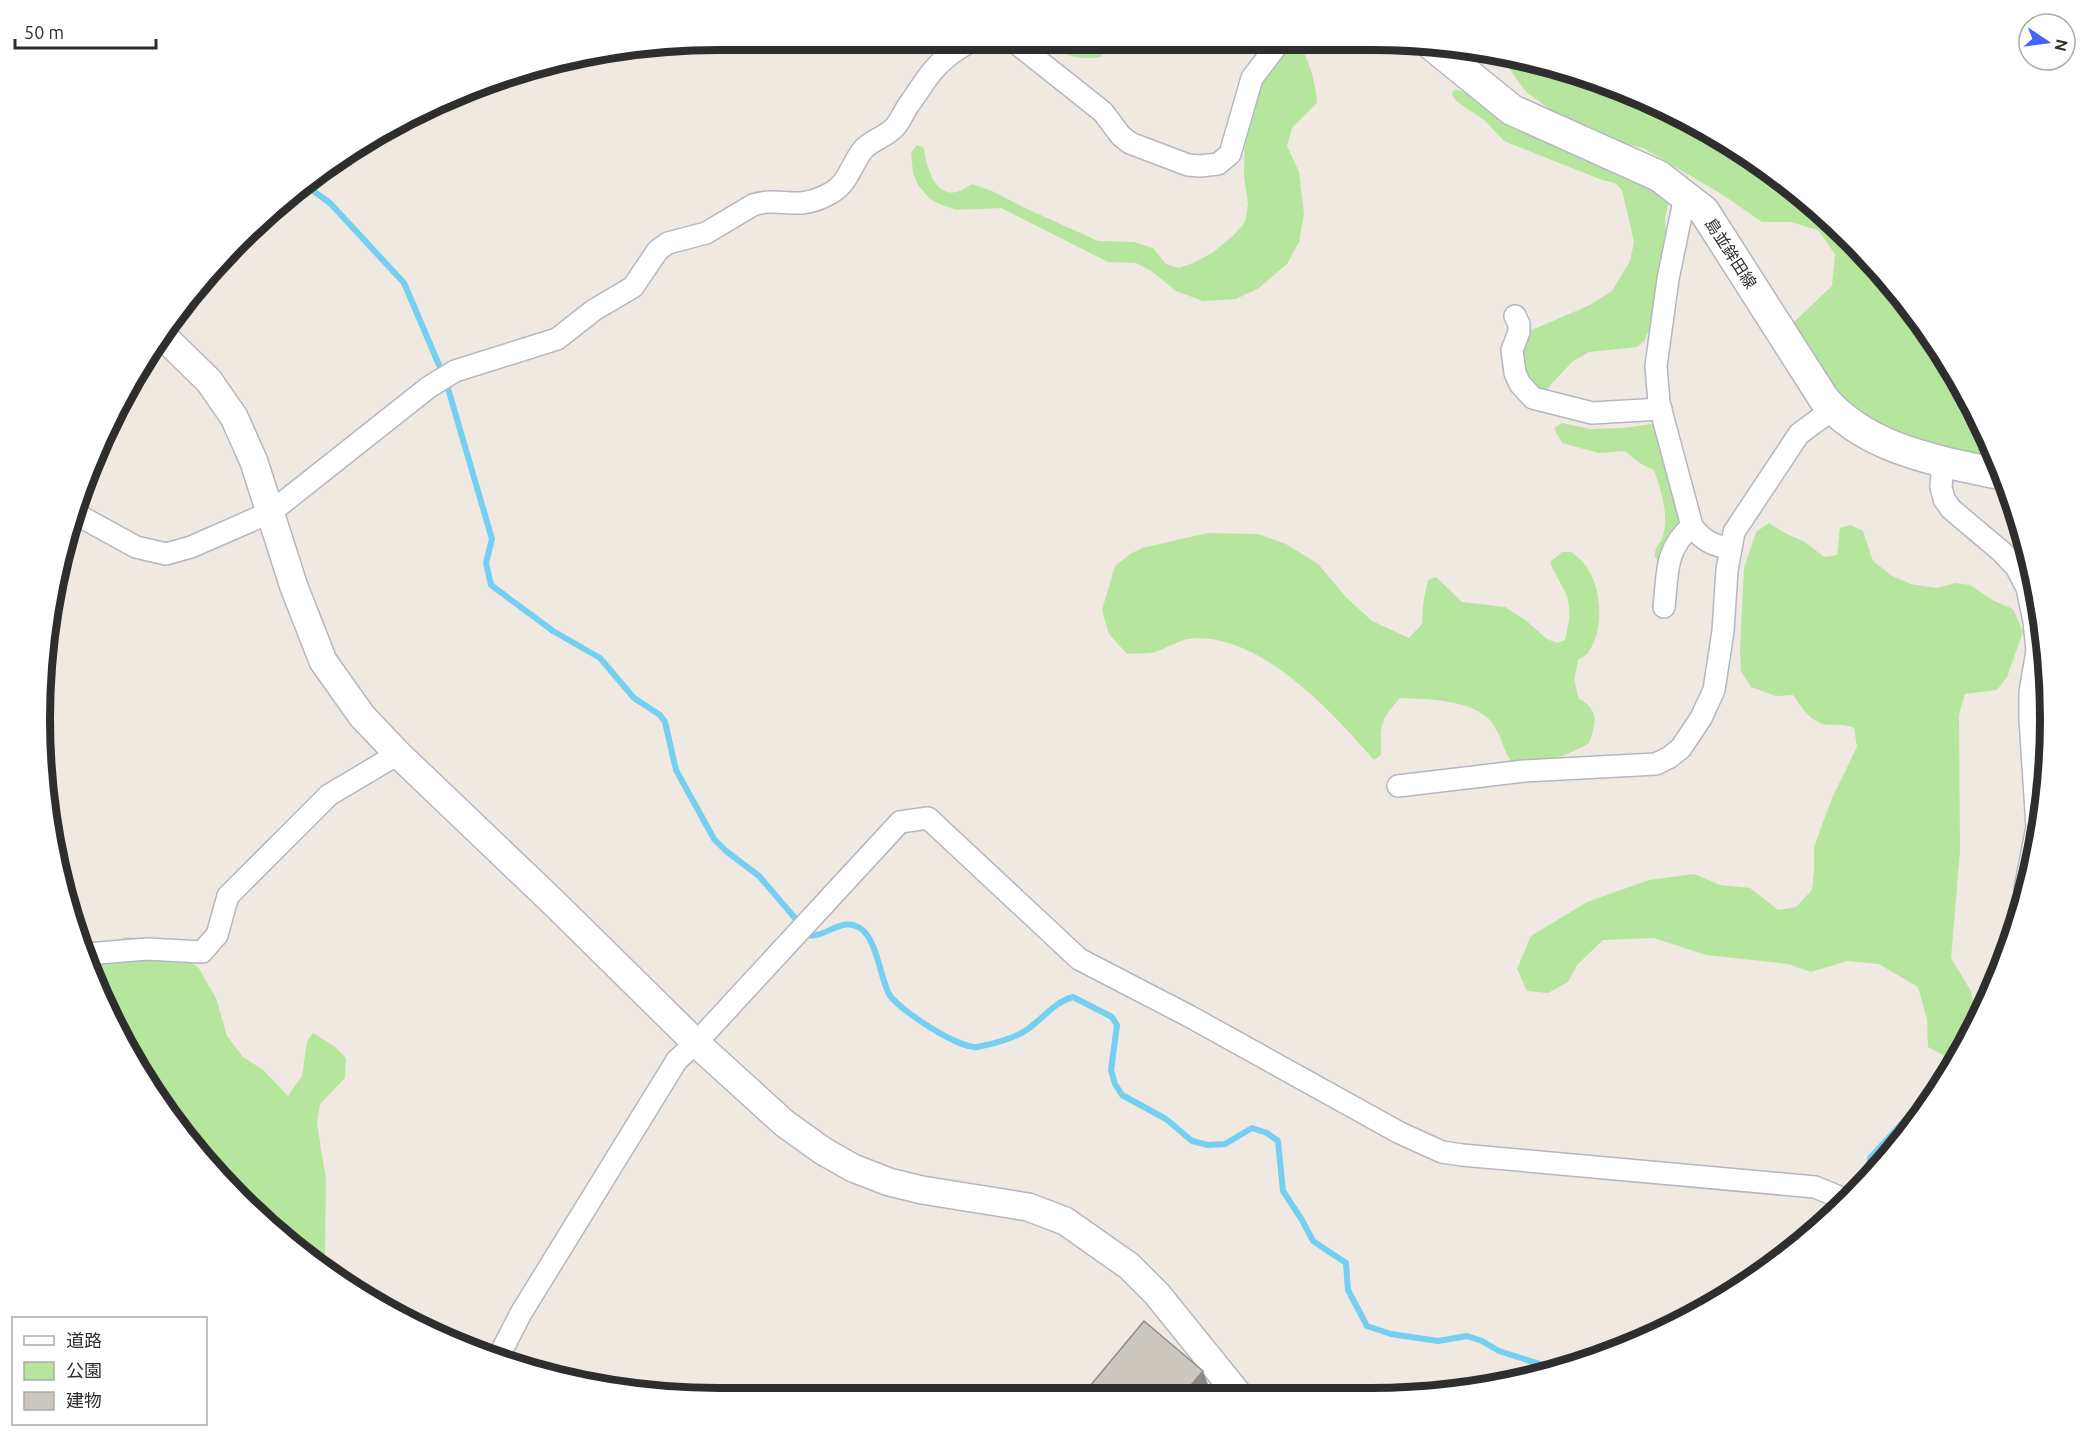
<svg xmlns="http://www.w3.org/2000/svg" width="2089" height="1437" font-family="Ubuntu,'Noto Sans JP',sans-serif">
  <rect width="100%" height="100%" fill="#efe9e1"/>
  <g fill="#b6e59e">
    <path d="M1051,39H1113V41L1101,57C1083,60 1060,58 1051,39Z"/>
    <path d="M1288,39H1297C1309,62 1315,77 1317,103L1292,128L1287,146L1299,172L1304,214L1299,242L1287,264L1259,288L1236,299L1203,301L1176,291L1150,270L1136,263L1108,262L1001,208L957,210L942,205L930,199L918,185L913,173L911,153L917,145L924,148C926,166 935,200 959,191C964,190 968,186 972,184L992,191L1027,209L1098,241L1134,242L1153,248L1166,264L1179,268L1193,263L1212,253L1234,235L1245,222L1248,204L1244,177L1245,134L1250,94Z"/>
    <polygon points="1498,52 1589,75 1710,130 1851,238 1936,341 1999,461 1908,438 1853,408 1820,373 1792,324 1832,286 1835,254 1818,230 1791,222 1762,222 1723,195 1643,148 1580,132 1525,91"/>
    <polygon points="1459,90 1582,150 1669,198 1665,220 1667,243 1653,321 1644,341 1637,347 1589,352 1573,361 1543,393 1537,393 1520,362 1527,332 1590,305 1612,291 1630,261 1634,242 1622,190 1615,183 1602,180 1504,141 1484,120 1456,101 1452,94 1453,91"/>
    <path d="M1562,423L1590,429L1624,428L1651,424L1659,428L1681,518L1677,535L1662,565L1655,557C1655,544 1660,546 1663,536C1669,514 1661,491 1654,470L1641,464L1625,451L1599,453L1562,443L1554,428Z"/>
    <path d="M1769,523L1785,533L1805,542L1824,557L1837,555L1840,528L1850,525L1863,531L1873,561L1892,576L1911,584L1936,588L1956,583L1970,585L1994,601L2013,609L2023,632L2007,677L1997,690L1965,694L1959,715L1960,851L1951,958L1971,991L1976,1020L1960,1049L1947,1057L1928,1047L1927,1019L1918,987L1879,964L1847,961L1811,972L1788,964L1706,955L1654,938L1603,940L1577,965L1568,982L1548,993L1527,991L1517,969L1531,936L1587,902L1649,880L1694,874L1720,885L1750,888L1778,910L1796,907L1812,890L1814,872V847L1832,798L1857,747L1854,728C1841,722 1830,727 1820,723C1808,718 1800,705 1793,695L1776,696L1751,687L1741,671L1740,650L1744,568L1756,532Z"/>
    <path d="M1208,533L1258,534L1286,544L1318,564L1346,597L1372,621L1409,638L1422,624L1423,604L1428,580L1436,577L1462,602L1505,607L1524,619L1547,639L1557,643L1565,640C1570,618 1573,604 1561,584C1557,576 1553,571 1550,562L1562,552H1571C1575,555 1579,558 1582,561C1602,582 1605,629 1589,651C1587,655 1581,658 1578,660L1574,680L1579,699C1600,710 1596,724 1589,743C1567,757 1537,766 1511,761C1503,750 1502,738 1495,727C1479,699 1428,699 1400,698C1380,720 1380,726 1381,755L1374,760C1333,713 1265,638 1198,638C1181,638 1170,647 1155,652C1147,654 1136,653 1127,654L1109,634L1102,610L1115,566L1130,554L1142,548Z"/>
    <polygon points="125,937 156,940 198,967 216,998 227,1036 243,1057 262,1069 288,1096 302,1076 307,1041 313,1033 334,1046 346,1058 345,1078 320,1104 317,1123 326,1180 325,1255 336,1279 238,1199 154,1096 109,1019 85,949 104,947"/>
  </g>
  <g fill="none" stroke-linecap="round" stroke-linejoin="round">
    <g stroke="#75cff0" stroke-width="6">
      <polyline points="305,185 330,203 404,283 439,365"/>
      <polyline points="447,385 492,539 486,563 491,585 553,631 600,658 634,698 660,715 665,722 676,770 714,839 726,851 759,876 795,918"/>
      <path d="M808,935C825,939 841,916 860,928C877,939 880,977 889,994C897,1009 961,1050 977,1047C993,1044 1012,1039 1025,1031C1042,1020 1054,1002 1073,997L1112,1017L1117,1025L1111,1070L1115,1084L1122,1095L1166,1119L1192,1141L1208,1145L1225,1144L1252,1128L1267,1133L1278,1141L1283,1191L1302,1220L1313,1241L1346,1263L1348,1290L1367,1326L1391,1334L1438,1341L1467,1336L1482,1341L1499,1351L1552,1368"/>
      <polyline points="1870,1176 1870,1158 1929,1094 1950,1064"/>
      <polyline points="1657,1333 1658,1328 1672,1320 1681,1322"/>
    </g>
    <g stroke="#b4b7c1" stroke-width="24">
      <g id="minor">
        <polyline points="1011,39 1103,112 1121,136 1130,143 1188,165 1200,166 1218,164 1230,154 1252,78 1282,39"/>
        <path d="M1685,196L1668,279L1656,366L1659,403L1692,526C1702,540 1713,546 1730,548"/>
        <polyline points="1515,316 1519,324 1519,332 1512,350 1515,373 1520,384 1533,398 1592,413 1661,409"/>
        <polyline points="1943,462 1941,487 1944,499 1951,509 2002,552 2016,567 2027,588 2034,621 2037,651 2030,692 2030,719 2037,827 2025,889"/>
        <path d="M76,514L136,547L166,554L191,547L271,512L429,387L455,371L557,339L594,310L633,287L658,250L668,243L706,233L753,205C780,196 796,211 825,196C849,185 848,170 862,151C870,140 885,138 895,127C901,120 904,111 910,103C921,88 931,69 947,57C955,50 965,45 974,39"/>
        <path d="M1664,607C1668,574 1664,550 1692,526"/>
        <polyline points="1398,786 1524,771 1656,764 1670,757 1681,748 1701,718 1714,690 1723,631 1727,570 1734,532 1799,434 1833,409"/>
        <polyline points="87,954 147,949 202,952 217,935 228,896 329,795 398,754"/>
        <polyline points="498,1358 521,1313 677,1060 696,1043 900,822 928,818 1079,959 1189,1016 1400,1133 1442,1152 1462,1155 1815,1187 1849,1201"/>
      </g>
    </g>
    <g stroke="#b4b7c1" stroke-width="30">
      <polyline id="tertiary" points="160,333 209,381 234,417 254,462 294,587 323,661 362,716 398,754 554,903 696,1043 784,1123 823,1151 853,1168 889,1182 922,1190 1028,1207 1065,1221 1129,1266 1157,1294 1241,1398"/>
    </g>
    <g stroke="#b4b7c1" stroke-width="33">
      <path id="secondary" d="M1432,45L1512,110L1659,176L1704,211L1824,399C1868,451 1941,461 2003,475"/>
    </g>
    <use href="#minor" stroke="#fff" stroke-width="21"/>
    <use href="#tertiary" stroke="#fff" stroke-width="27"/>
    <use href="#secondary" stroke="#fff" stroke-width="30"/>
  </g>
  <polygon fill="#afaba4" points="1203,1371 1208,1385 1198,1398 1080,1398"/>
  <g fill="#8e8b86">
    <polygon points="1203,1371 1208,1385 1198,1398 1180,1398"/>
    <polygon points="1167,1389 1170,1398 1159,1398"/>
  </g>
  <polygon fill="#cbc7bf" stroke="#8e8b86" stroke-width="1.5" points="1144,1321 1203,1371 1180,1398 1178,1398 1167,1389 1159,1398 1080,1398"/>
  <g text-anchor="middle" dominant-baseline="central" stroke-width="5" stroke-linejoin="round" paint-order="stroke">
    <g font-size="16" fill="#2e2e2e" stroke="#fff">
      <text transform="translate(1731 253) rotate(57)">島並鉾田線</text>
    </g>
  </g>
  <path d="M0 0H2089V1437H0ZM719 50H1371A669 669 0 0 1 2040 719V719A669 669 0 0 1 1371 1388H719A669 669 0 0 1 50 719V719A669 669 0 0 1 719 50Z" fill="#fff" fill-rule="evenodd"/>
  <path fill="none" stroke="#2e2e2e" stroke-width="8" d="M719 50H1371A669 669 0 0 1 2040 719V719A669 669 0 0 1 1371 1388H719A669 669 0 0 1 50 719V719A669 669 0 0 1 719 50Z"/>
  <rect x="12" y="1317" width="195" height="108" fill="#ffffff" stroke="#ababab" stroke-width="1.5"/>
  <rect x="24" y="1336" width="30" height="9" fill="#ffffff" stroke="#ababab" stroke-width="1.5"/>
  <text x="66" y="1347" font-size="18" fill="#2e2e2e">道路</text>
  <rect x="24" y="1362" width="30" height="18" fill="#b6e59e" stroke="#ababab" stroke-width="1.5"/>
  <text x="66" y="1377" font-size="18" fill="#2e2e2e">公園</text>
  <rect x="24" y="1392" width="30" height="18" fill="#cbc7bf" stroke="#ababab" stroke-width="1.5"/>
  <text x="66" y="1407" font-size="18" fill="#2e2e2e">建物</text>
  <g transform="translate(2047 42) rotate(103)"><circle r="28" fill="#ffffff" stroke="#ababab" stroke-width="1.5"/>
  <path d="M0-4.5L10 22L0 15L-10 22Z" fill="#4264fb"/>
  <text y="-9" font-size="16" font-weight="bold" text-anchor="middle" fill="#2e2e2e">N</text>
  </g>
  <path d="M15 39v9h141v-9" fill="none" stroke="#2e2e2e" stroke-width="3"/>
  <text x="24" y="39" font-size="18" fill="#2e2e2e" stroke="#ffffff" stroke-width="4.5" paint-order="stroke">50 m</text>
</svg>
